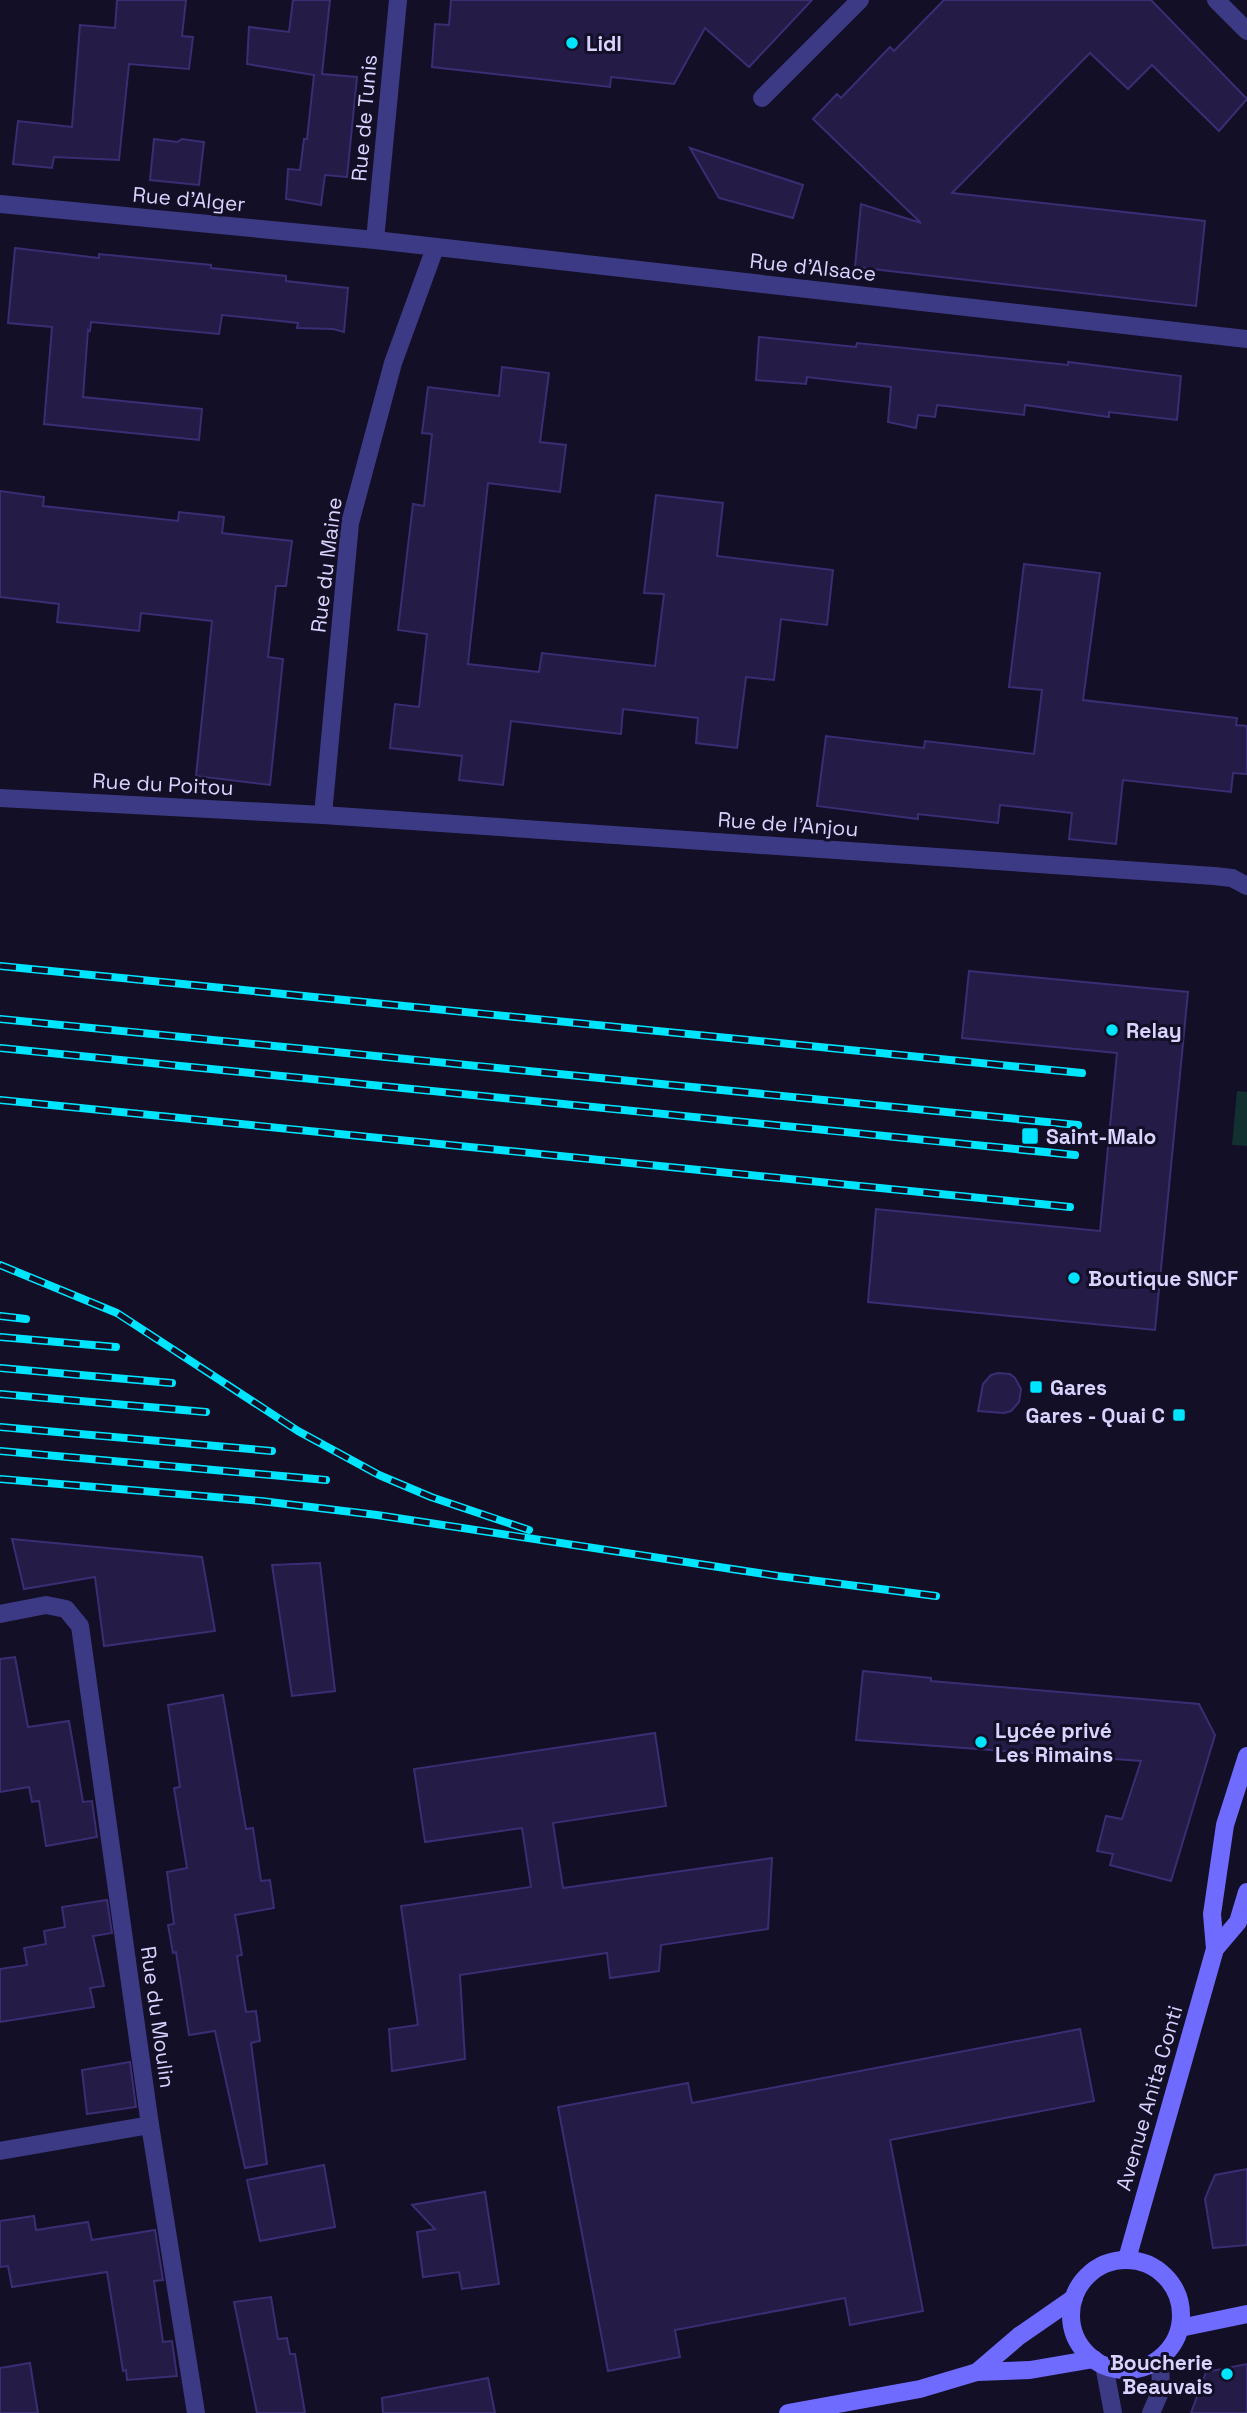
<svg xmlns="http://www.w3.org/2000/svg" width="1247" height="2413" font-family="'Space Grotesk',sans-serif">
  <rect width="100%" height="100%" fill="#130f26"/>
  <polygon fill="#12302f" points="1237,1091 1247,1092 1247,1146 1232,1145"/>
  <g fill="#241b47" stroke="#3b2d73" stroke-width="2">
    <polygon points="117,0 186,0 182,36 193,37 189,69 129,64 119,160 54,157 52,168 13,164 18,121 72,127 80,25 115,28"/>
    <polygon points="293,0 330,0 322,74 357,77 347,177 325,175 321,205 286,199 288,169 300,170 304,139 307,139 314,75 247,64 249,27 289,32"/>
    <polygon points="451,0 812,0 749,67 705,28 674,84 611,77 610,87 432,67 435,24 449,25"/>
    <polygon points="944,0 1151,0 1247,99 1219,131 1152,65 1128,89 1090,53 952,193 1205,221 1196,306 855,267 861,204 921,223 813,119 837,94 841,98 890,47 894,51"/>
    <polygon points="154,139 177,142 182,139 204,142 199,185 150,180"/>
    <polygon points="690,148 803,185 793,218 719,198"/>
    <polygon points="15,248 99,258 99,254 211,265 211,268 286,276 286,281 348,288 344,332 333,329 297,328 298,323 222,315 219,334 91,322 90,331 88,330 83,397 202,409 199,440 44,424 52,327 8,323"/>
    <polygon points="759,337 856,347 857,343 1068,365 1068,362 1181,376 1177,420 1109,412 1109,417 1025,405 1024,415 937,405 935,417 918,415 916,428 888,422 891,387 807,377 806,384 756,380"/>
    <polygon points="502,367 549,373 540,442 566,445 560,492 488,483 468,664 539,672 542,653 655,666 664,594 644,593 656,495 723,503 717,556 833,570 827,625 781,619 774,680 746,677 737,748 696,743 698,718 623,709 621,734 511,721 503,785 459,780 462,756 390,748 395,704 419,707 427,634 398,630 413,504 424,506 432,434 422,433 428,387 499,396"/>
    <polygon points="0,491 44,497 43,506 178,521 179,512 224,517 222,533 292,541 286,586 276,586 268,657 283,659 270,785 196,776 212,621 141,613 139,631 57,622 59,604 0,597"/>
    <polygon points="1024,564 1100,573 1083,700 1237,718 1236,725 1247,726 1247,774 1233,773 1231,792 1123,780 1116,844 1069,839 1072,813 1000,805 998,823 918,814 918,819 817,806 826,736 924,748 925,741 1034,754 1042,690 1009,687"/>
    <polygon points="969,971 1188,992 1155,1330 868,1302 876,1209 1100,1231 1117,1053 962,1038"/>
    <polygon points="998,1373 1010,1374 1015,1378 1021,1389 1019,1402 1011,1411 1004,1413 978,1411 983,1384 991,1375"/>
    <polygon points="12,1539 202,1557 215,1631 104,1646 95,1577 24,1589"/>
    <polygon points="320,1563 335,1691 292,1696 272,1565"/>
    <polygon points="15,1657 28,1727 69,1721 83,1802 92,1801 97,1837 46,1846 39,1801 32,1802 29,1787 0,1792 0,1659"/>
    <polygon points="863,1671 931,1678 931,1681 1199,1704 1215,1735 1171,1881 1110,1865 1113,1854 1097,1851 1106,1816 1122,1819 1141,1761 856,1740"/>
    <polygon points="223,1695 246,1829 253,1828 261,1881 270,1880 274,1908 235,1915 242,1955 237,1956 246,2012 256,2011 260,2041 251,2043 267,2164 245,2168 215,2031 189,2035 176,1952 173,1953 168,1925 174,1924 167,1872 187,1868 174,1788 180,1787 168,1705"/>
    <polygon points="655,1733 666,1806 553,1823 563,1888 772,1858 768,1929 661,1945 659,1971 610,1978 607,1953 460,1975 465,2059 392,2071 389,2029 418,2025 401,1906 531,1887 522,1828 425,1842 414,1769"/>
    <polygon points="107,1900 112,1933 93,1936 104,1986 90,1988 94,2007 0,2022 0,1969 27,1965 24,1948 46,1944 44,1931 65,1927 62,1907"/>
    <polygon points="1080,2029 1094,2101 890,2140 923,2311 850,2325 845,2298 675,2330 680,2357 608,2371 558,2107 688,2083 692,2103"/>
    <polygon points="130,2062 136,2107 87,2114 82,2070"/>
    <polygon points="324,2165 335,2227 260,2241 247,2180"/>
    <polygon points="1247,2169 1247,2245 1213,2248 1205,2199 1209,2189 1215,2175"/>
    <polygon points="485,2192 499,2284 462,2289 459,2272 423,2277 417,2232 435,2229 412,2205"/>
    <polygon points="34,2216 36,2230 88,2222 92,2240 155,2230 163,2280 154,2281 163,2342 172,2341 177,2376 127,2380 126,2370 123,2371 107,2272 12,2287 8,2266 0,2267 0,2221"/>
    <polygon points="271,2297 278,2339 287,2338 290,2354 295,2354 305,2413 257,2413 234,2302"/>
    <polygon points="30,2363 38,2413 0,2413 0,2368"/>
    <polygon points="1247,2364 1247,2413 1191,2413 1206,2372"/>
    <polygon points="488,2378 495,2413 383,2413 382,2398"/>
  </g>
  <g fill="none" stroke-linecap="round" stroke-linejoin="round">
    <g stroke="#3d3a85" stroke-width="18">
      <polyline points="1216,0 1247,31"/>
      <polyline points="762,98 860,0"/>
      <polyline points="0,204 375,240 1247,339"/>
      <polyline points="375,240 398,0"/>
      <polyline points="0,798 323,815 1214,876 1232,878 1247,886"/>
      <polyline points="323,815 350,523 393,363 435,248"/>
      <polyline points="0,1614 46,1605 66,1609 80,1626 150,2125 196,2413"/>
      <polyline points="0,2151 150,2125"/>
      <polyline points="1104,2365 1113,2413"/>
      <polyline points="1151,2413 1161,2390 1160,2358"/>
    </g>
    <g stroke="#6f6bff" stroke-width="18">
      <polyline points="1215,1949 1238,1922 1247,1892"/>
      <polyline points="1127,2259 1215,1949 1212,1914 1225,1825 1247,1756"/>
      <circle cx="1126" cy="2315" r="55"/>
      <polyline points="1180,2328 1247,2314"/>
      <polyline points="977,2372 1019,2336 1074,2298"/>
      <polyline points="788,2413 920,2389 977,2372 1030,2370 1094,2359"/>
    </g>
    <g stroke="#00e5ff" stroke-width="8">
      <g id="rail">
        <polyline points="0,966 1082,1073"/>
        <polyline points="0,1019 1078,1125"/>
        <polyline points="0,1048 1075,1155"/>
        <polyline points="0,1100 1070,1207"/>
        <polyline points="0,1265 117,1313 298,1431 379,1475 431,1497 529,1530"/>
        <polyline points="0,1316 26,1319"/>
        <polyline points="0,1337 116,1347"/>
        <polyline points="0,1368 172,1383"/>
        <polyline points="0,1394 206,1412"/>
        <polyline points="0,1427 272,1451"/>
        <polyline points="0,1451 326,1480"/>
        <polyline points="0,1479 261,1501 377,1515 778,1576 936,1596"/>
      </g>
    </g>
    <use href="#rail" stroke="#130f26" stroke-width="5" stroke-dasharray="16" stroke-linecap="butt"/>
  </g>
  <g fill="#00e5ff" stroke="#130f26" stroke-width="2.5">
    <circle cx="572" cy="43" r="7"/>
    <circle cx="1112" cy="1030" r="7"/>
    <rect x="1021" y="1127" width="18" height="18" rx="3.5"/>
    <circle cx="1074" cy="1278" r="7"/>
    <rect x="1029" y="1380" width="14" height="14" rx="3.5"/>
    <rect x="1172" y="1408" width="14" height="14" rx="3.5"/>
    <circle cx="981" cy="1742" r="7"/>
    <circle cx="1227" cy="2374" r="7"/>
  </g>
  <g text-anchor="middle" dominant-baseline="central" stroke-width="6" stroke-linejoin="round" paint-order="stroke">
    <g font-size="21" font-weight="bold" fill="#d9d4ff" stroke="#130f26" text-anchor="start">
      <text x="586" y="43">Lidl</text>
      <text x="1126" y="1030">Relay</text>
      <text x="1046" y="1136">Saint-Malo</text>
      <text x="1088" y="1278">Boutique SNCF</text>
      <text x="1050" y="1387">Gares</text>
      <text x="1165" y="1415" text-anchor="end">Gares - Quai C</text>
      <text x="995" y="1730">Lycée privé<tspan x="995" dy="24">Les Rimains</tspan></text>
      <text x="1213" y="2362" text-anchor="end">Boucherie<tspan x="1213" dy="24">Beauvais</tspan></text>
    </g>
    <g font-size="21" fill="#d9d4ff" stroke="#130f26">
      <text transform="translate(364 118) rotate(-85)">Rue de Tunis</text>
      <text transform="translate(189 199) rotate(5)">Rue d'Alger</text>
      <text transform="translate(813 267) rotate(6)">Rue d'Alsace</text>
      <text transform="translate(326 565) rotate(-83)">Rue du Maine</text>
      <text transform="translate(163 784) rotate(3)">Rue du Poitou</text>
      <text transform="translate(788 824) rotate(4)">Rue de l'Anjou</text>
      <text transform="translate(158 2017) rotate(82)">Rue du Moulin</text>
      <text transform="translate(1149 2098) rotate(-74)">Avenue Anita Conti</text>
    </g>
  </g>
</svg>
